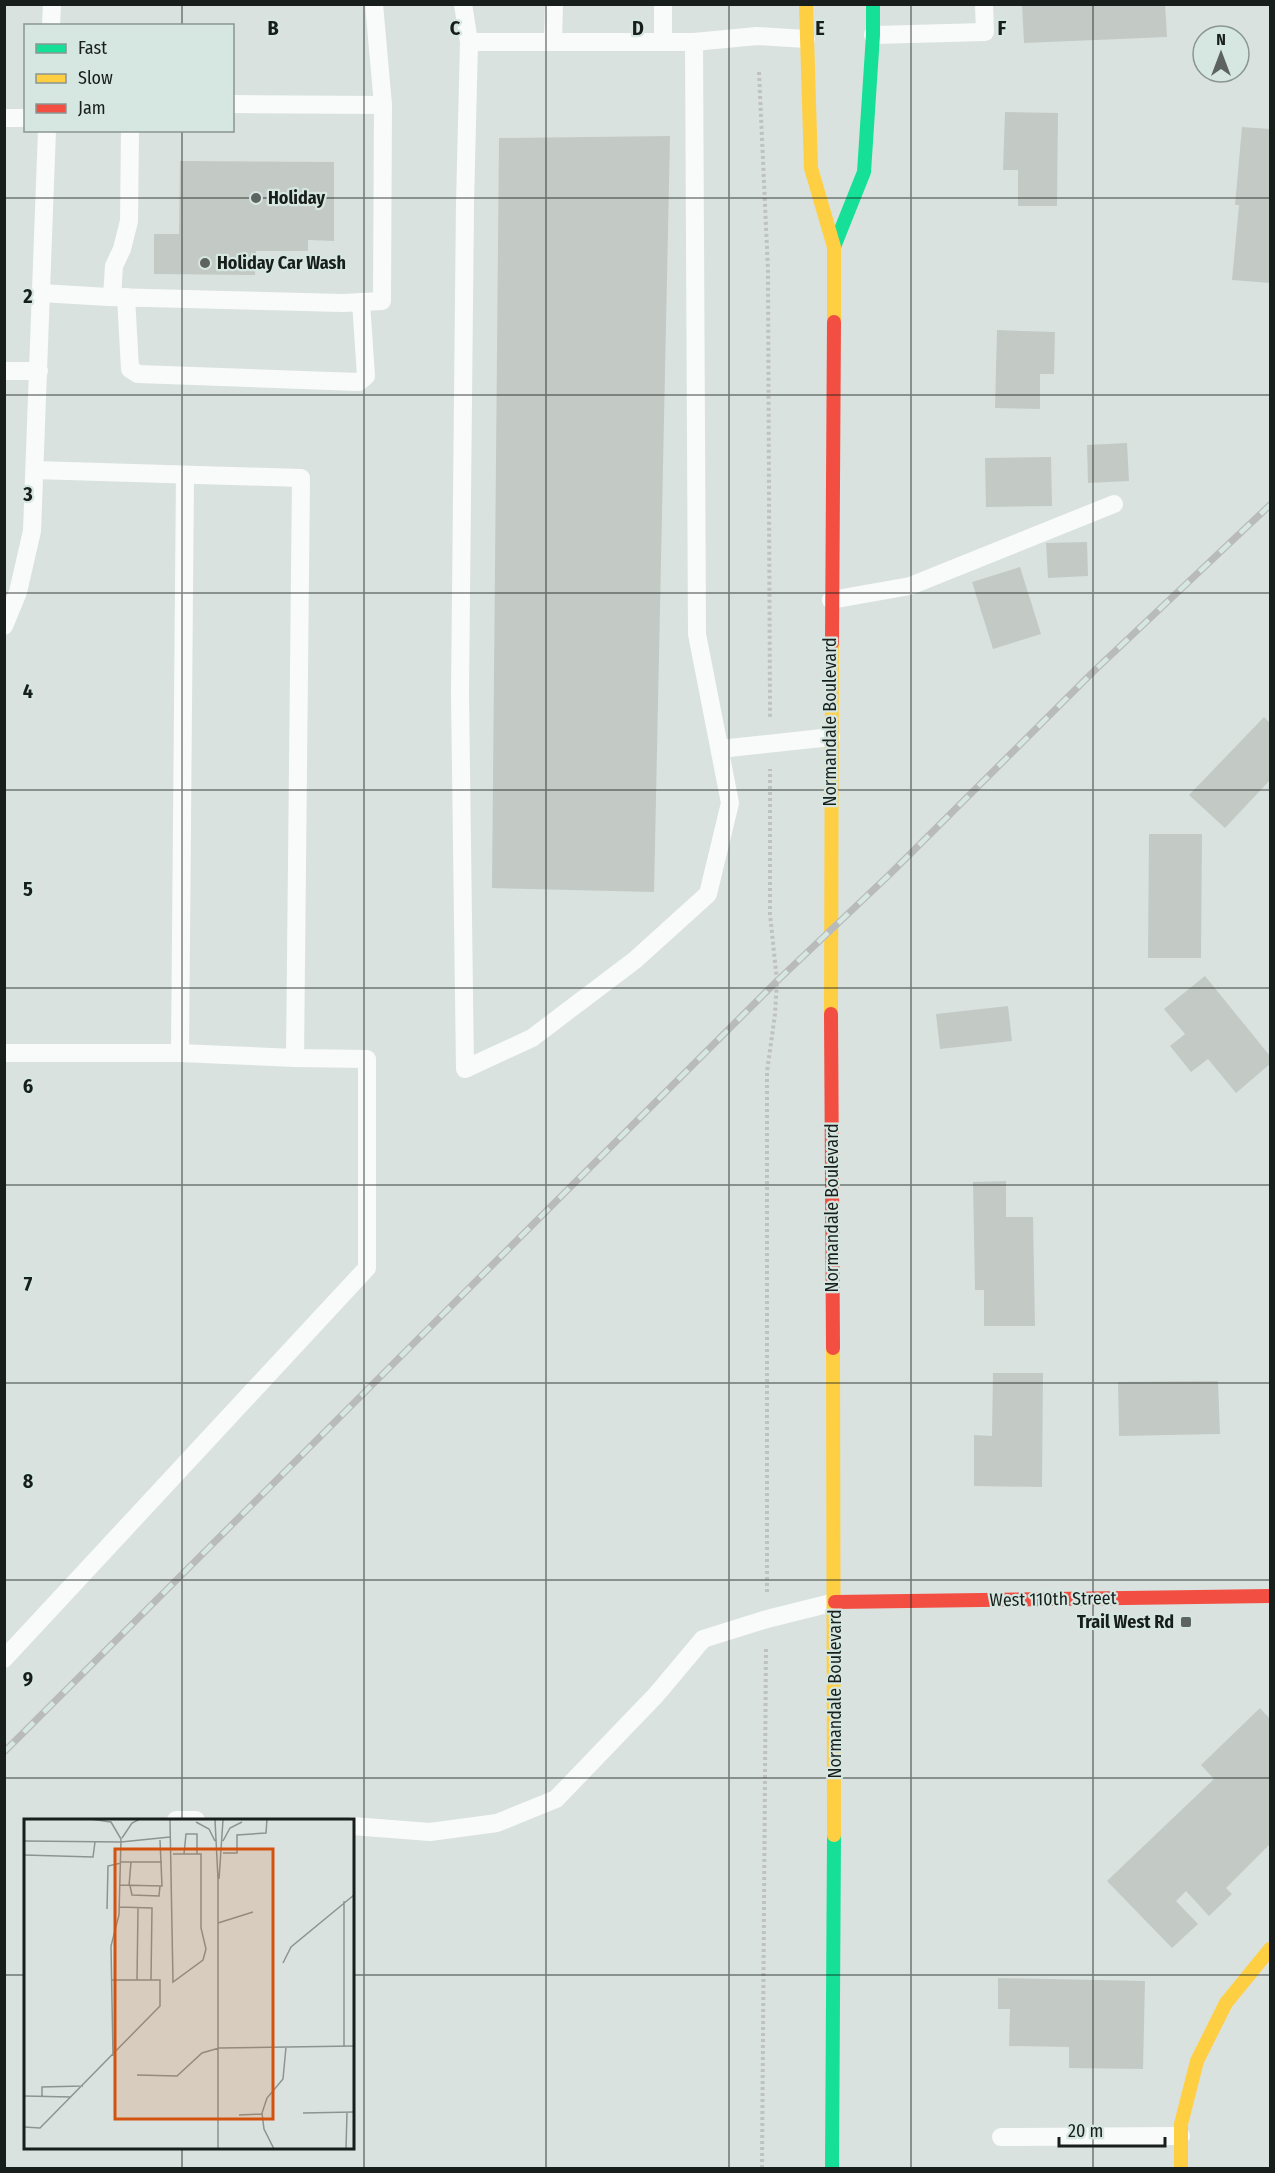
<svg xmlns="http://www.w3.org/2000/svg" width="1275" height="2173" font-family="'Fira Sans Condensed',sans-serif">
  <rect width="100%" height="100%" fill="#dae2df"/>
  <g fill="#c3cac6">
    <polygon points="1022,4 1165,4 1167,37 1024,43"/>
    <polygon points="1005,112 1058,113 1057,206 1018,206 1018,170 1003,170"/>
    <polygon points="1242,127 1270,129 1270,283 1232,280 1239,205 1235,205"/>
    <polygon points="670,136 654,892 492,888 499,138"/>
    <polygon points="180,161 334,162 334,241 308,240 308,251 256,251 255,275 154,274 154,234 179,234"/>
    <polygon points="997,330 1055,332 1054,374 1040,374 1040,409 995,408"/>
    <polygon points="1127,443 1129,481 1088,483 1087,445"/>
    <polygon points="1051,457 1052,506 986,507 985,458"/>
    <polygon points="1087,542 1088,576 1048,578 1046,543"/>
    <polygon points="1020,567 1041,634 993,649 972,582"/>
    <polygon points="1264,717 1270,723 1270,780 1225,828 1189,795"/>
    <polygon points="1149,834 1202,834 1201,958 1148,958"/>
    <polygon points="1205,976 1270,1056 1270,1064 1236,1093 1208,1059 1191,1072 1170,1046 1185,1034 1164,1009"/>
    <polygon points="1008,1006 1012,1041 940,1049 936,1014"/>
    <polygon points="1006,1181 1006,1217 1033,1217 1035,1326 984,1326 984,1290 975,1290 973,1182"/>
    <polygon points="993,1373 1043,1373 1042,1487 974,1486 974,1435 992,1436"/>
    <polygon points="1218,1381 1220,1434 1119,1436 1118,1382"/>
    <polygon points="1260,1708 1270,1719 1270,1844 1226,1888 1232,1894 1209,1916 1186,1891 1176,1901 1198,1924 1172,1948 1107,1881 1214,1779 1201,1765"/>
    <polygon points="998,1978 1145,1981 1143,2069 1069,2068 1069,2047 1009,2046 1010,2009 998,2009"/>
  </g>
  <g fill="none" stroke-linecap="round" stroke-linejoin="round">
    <g stroke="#bfc2c0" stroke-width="4" stroke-dasharray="3 3" stroke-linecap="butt">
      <polyline points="759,72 768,270 770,717"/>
      <polyline points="767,1592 767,1072 775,1014 777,981 770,914 770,769"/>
      <polyline points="762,2168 766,1647"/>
    </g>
    <g stroke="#f9fbfa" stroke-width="18">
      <polyline points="463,4 469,42 465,204 460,694 465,1069 532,1038 635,960 708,894 730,803 697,634 694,42 469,42"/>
      <polyline points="51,26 52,4"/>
      <polyline points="873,35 985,32 984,4"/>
      <polyline points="553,42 554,4"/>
      <polyline points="663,42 663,4"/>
      <polyline points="694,42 757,36 806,39"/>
      <polyline points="232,104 383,105"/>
      <polyline points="4,118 26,118"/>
      <polyline points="41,293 108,297 343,303 382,301 383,105 374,4"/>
      <polyline points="112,297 114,266 122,249 129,221 130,130"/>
      <polyline points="126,297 130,369 138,374 359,382 366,376 361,302"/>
      <polyline points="4,371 39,371"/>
      <polyline points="35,470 301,478 295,1058"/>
      <polyline points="831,600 910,586 1114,504"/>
      <polyline points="4,626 18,592 32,531 47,130"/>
      <polyline points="720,749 831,737"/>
      <polyline points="4,1053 180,1053 295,1058 367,1059 367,1268 4,1659"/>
      <polyline points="180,1053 185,475"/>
      <polyline points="176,1820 196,1820"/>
      <polyline points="352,1826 430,1832 497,1823 556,1799 656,1695 703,1639 767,1619 835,1602"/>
      <polyline points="1001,2137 1181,2136"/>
    </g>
    <g stroke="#16e098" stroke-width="14">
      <polyline points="834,247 864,172 873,35 873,4"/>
      <polyline points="832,2168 834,1835"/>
    </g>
    <g stroke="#ffcf43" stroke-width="14">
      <polyline points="806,4 811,168 834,247 834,322"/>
      <polyline points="831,1014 832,643"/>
      <polyline points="833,1348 834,1835"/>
      <polyline points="1181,2168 1181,2124 1197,2061 1226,2003 1270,1949"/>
    </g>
    <g stroke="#f24e42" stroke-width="14">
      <polyline points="832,643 834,322"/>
      <polyline points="831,1014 833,1348"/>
      <polyline points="835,1602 1270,1596"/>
    </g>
    <g stroke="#b9bbba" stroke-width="7">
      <polyline id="rail" points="4,1752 777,981 889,875 1094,671 1270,505"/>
    </g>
    <use href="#rail" stroke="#d6e6e0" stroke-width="4.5" stroke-dasharray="14" stroke-linecap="butt"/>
  </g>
  <path fill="none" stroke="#181e1b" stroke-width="1.5" stroke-opacity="0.55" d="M182,4V26M364,4V2168M546,4V2168M729,4V2168M911,4V2168M1093,4V2168M182,130V1820M4,198H1270M4,395H1270M4,593H1270M4,790H1270M4,988H1270M4,1185H1270M4,1383H1270M4,1580H1270M4,1778H1270M4,1975H26M352,1975H1270M182,2148V2168"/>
  <g fill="#5c6360" stroke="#d6e6e0" stroke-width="2">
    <circle cx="256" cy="198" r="6"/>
    <circle cx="205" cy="263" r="6"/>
    <rect x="1180" y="1616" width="12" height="12" rx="3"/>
  </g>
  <g text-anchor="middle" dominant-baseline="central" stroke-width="4.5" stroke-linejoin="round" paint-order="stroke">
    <g font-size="18" font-weight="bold" fill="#181e1b" stroke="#d6e6e0" text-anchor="start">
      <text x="268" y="198">Holiday</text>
      <text x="217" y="263">Holiday Car Wash</text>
      <text x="1174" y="1622" text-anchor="end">Trail West Rd</text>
    </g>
    <g font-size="18" fill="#181e1b" stroke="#d6e6e0">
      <text transform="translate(830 722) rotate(-90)">Normandale Boulevard</text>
      <text transform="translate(832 1208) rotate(-90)">Normandale Boulevard</text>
      <text transform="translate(1053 1599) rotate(-1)">West 110th Street</text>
      <text transform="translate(835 1694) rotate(-90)">Normandale Boulevard</text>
    </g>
  </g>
  <g transform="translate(24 1819)">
    <rect width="330" height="330" fill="#dae2df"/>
    <path fill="none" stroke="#8c9491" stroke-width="1.5" d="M66,0L87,3L97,20L95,96L87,127L89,237M121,0H244M146,1L149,163L179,141L182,130L177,109V35H149M191,1L194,60V330M172,3L185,10L191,22M98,19L108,4L116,0M0,22L97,23L146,18M199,22L206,9L218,3M199,34H213V16L242,14L243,0M160,35L162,15H173V35M0,36L69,38L71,23M97,43H138M195,60L199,1M96,66L138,67L136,21M105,67L107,43M106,67L108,76L135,77L136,67M320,82V227M95,88L128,89L127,161M83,90L84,47L97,44M194,104L229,93M259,144L267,128L330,76M113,161L114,89M113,256L153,257L178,234L195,229L330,227M0,277L47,278M18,278V268L59,267M279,294L330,293M215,296L238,295M0,308L16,309L136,187V161H88M250,330L240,310L238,294L243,279L259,260L262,228M322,330L323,293"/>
    <path fill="#d3530e" fill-opacity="0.15" stroke="#d3530e" stroke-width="3" d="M91,30H249V300H91Z"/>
    <rect width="330" height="330" fill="none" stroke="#181e1b" stroke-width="3"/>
  </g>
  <g font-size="20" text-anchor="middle" font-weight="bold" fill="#181e1b" stroke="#d6e6e0" stroke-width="4.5" stroke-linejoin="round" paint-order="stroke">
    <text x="273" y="35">B</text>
    <text x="455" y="35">C</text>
    <text x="638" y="35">D</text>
    <text x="820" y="35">E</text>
    <text x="1002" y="35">F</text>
    <text x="28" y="303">2</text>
    <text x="28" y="501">3</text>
    <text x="28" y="698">4</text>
    <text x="28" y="896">5</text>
    <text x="28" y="1093">6</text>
    <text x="28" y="1291">7</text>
    <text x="28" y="1488">8</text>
    <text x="28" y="1686">9</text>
  </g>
  <rect width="1275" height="2173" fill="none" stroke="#181e1b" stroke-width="12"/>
  <rect x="24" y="24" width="210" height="108" fill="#d6e6e0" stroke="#8a9691" stroke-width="1.5"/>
  <rect x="36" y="44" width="30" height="9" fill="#16e098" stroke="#8a9691" stroke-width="1.5"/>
  <text x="78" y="54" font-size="18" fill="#181e1b">Fast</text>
  <rect x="36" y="74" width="30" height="9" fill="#ffcf43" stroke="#8a9691" stroke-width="1.5"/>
  <text x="78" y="84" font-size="18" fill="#181e1b">Slow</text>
  <rect x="36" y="104" width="30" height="9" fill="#f24e42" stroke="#8a9691" stroke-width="1.5"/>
  <text x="78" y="114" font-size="18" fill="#181e1b">Jam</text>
  <g transform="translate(1221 54)"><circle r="28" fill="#d6e6e0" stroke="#8a9691" stroke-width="1.5"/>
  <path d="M0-4.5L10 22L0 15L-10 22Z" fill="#5c6360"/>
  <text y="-9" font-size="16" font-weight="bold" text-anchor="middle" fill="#181e1b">N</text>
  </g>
  <path d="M1059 2137v9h106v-9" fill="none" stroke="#181e1b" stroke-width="3"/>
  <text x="1068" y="2137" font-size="18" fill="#181e1b" stroke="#d6e6e0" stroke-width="4.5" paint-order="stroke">20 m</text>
</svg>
